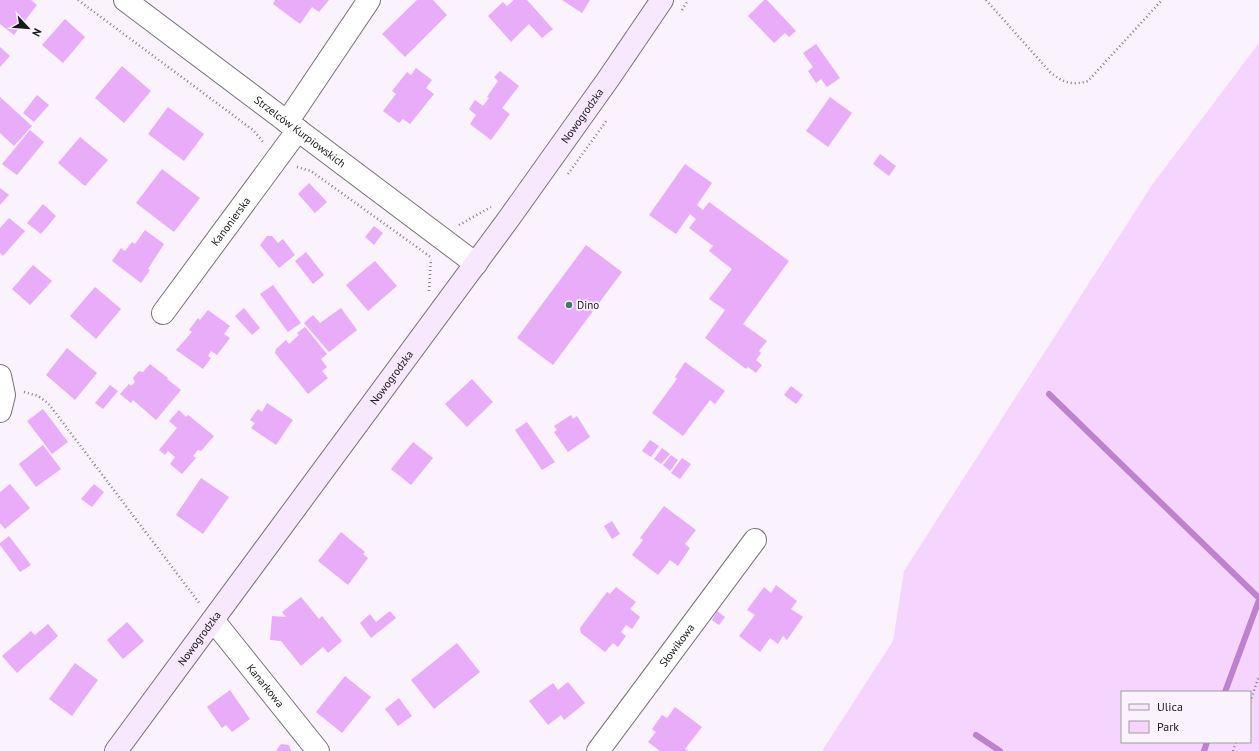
<svg xmlns="http://www.w3.org/2000/svg" width="1259" height="751" font-family="'PT Sans',sans-serif">
  <rect width="100%" height="100%" fill="#faf2fc"/>
  <path fill="#f5d5fe" fill-rule="evenodd" d="M1259,43V751H822L893,641L904,571L1152,185ZM1122,692H1250V742H1122Z"/>
  <g fill="none" stroke-linecap="round" stroke-linejoin="round">
    <g stroke="#bc82cc" stroke-width="6">
      <polyline points="1049,394 1259,598"/>
      <polyline points="1225,692 1259,600"/>
      <polyline points="976,735 1000,751"/>
      <polyline points="1204,751 1207,742"/>
    </g>
  </g>
  <g fill="#e8acf8">
    <polygon points="0,0 31,0 37,5 14,35 0,24"/>
    <polygon points="275,0 329,0 319,12 312,7 300,24 273,4"/>
    <polygon points="417,0 433,0 447,15 405,57 382,34"/>
    <polygon points="514,0 527,0 553,29 542,38 529,24 511,42 488,16 503,2 507,6"/>
    <polygon points="562,0 590,0 582,13"/>
    <polygon points="764,0 767,0 796,31 789,37 785,33 774,43 748,16"/>
    <polygon points="65,19 85,37 63,63 42,45"/>
    <polygon points="816,44 840,78 827,87 821,79 816,83 808,71 813,67 803,53"/>
    <polygon points="0,47 10,56 0,67"/>
    <polygon points="122,66 151,91 124,123 95,98"/>
    <polygon points="416,68 432,80 426,88 434,94 410,124 403,119 399,123 383,111 396,94 392,91 407,72 411,75"/>
    <polygon points="500,71 519,86 502,108 510,114 491,140 470,124 476,115 469,109 475,100 483,106 489,98 487,97 498,81 494,77"/>
    <polygon points="37,95 49,105 34,122 23,113"/>
    <polygon points="0,97 32,126 14,146 0,133"/>
    <polygon points="830,97 852,113 828,147 806,131"/>
    <polygon points="168,107 204,134 184,161 148,134"/>
    <polygon points="30,130 44,142 17,175 2,164"/>
    <polygon points="80,137 108,160 85,186 58,163"/>
    <polygon points="880,154 896,166 889,176 873,164"/>
    <polygon points="685,164 712,183 697,205 703,210 709,202 789,261 743,324 767,341 759,351 761,353 756,360 762,365 756,373 748,367 746,369 705,338 725,310 709,299 732,269 709,251 713,246 689,228 696,219 690,214 676,234 649,215"/>
    <polygon points="162,169 200,198 174,232 136,203"/>
    <polygon points="309,183 327,202 315,213 298,194"/>
    <polygon points="0,188 9,195 0,205"/>
    <polygon points="43,204 56,216 41,234 27,223"/>
    <polygon points="9,218 25,231 3,256 0,253 0,228"/>
    <polygon points="374,226 383,233 374,245 365,237"/>
    <polygon points="145,230 164,244 148,269 150,270 141,283 112,261 121,248 125,251 132,242 135,244"/>
    <polygon points="267,236 272,236 278,243 283,239 295,255 279,268 260,245"/>
    <polygon points="586,245 622,272 553,365 517,338"/>
    <polygon points="306,252 324,275 313,284 295,261"/>
    <polygon points="375,261 397,286 368,311 346,285"/>
    <polygon points="33,265 52,281 30,305 12,289"/>
    <polygon points="273,285 301,323 288,332 260,294"/>
    <polygon points="95,287 121,309 96,339 70,316"/>
    <polygon points="244,308 260,328 252,335 235,316"/>
    <polygon points="341,308 357,330 329,352 304,323 313,315 320,323"/>
    <polygon points="208,310 230,326 224,334 230,338 217,355 211,351 208,356 211,358 203,369 176,350 192,332 189,330 198,318 200,320"/>
    <polygon points="305,327 327,354 321,359 327,367 322,371 328,378 308,394 275,353 276,349 286,340 289,344 299,335 297,333"/>
    <polygon points="67,348 97,373 75,400 46,375"/>
    <polygon points="685,362 725,391 715,404 710,400 683,436 652,413 677,379 675,377"/>
    <polygon points="150,364 168,378 167,379 181,390 156,420 133,400 131,403 120,394 129,384 131,386 135,382 133,378 139,371 143,372"/>
    <polygon points="472,379 493,402 467,427 445,404"/>
    <polygon points="110,385 118,391 103,409 95,403"/>
    <polygon points="791,386 803,395 796,404 784,395"/>
    <polygon points="267,403 293,420 276,445 251,428 255,423 250,420 258,409 262,412"/>
    <polygon points="43,409 68,442 52,454 27,421"/>
    <polygon points="179,410 186,417 188,415 214,436 201,451 198,450 193,456 196,458 182,474 170,464 175,457 168,451 165,455 159,450 177,428 169,421"/>
    <polygon points="571,415 573,419 577,416 590,437 568,452 554,432 557,430 554,426"/>
    <polygon points="527,422 555,462 542,470 515,430"/>
    <polygon points="650,440 659,446 651,457 642,451"/>
    <polygon points="413,442 433,458 411,485 391,469"/>
    <polygon points="43,445 61,469 36,487 19,464"/>
    <polygon points="662,448 670,454 661,464 654,459"/>
    <polygon points="671,455 678,460 670,471 663,465"/>
    <polygon points="682,458 691,464 680,479 671,473"/>
    <polygon points="201,478 229,497 203,534 176,515"/>
    <polygon points="10,484 30,508 5,529 0,523 0,492"/>
    <polygon points="94,484 104,492 92,507 81,499"/>
    <polygon points="664,506 696,530 685,544 690,548 678,566 670,560 658,575 632,555 643,540 640,538"/>
    <polygon points="612,521 620,534 612,539 604,526"/>
    <polygon points="341,532 365,552 363,554 368,558 348,585 318,561"/>
    <polygon points="9,536 31,565 20,572 0,545 0,543"/>
    <polygon points="776,585 797,601 791,609 803,617 787,640 783,636 778,644 770,638 760,652 739,636 755,615 747,610 764,587 771,593"/>
    <polygon points="616,587 636,602 630,609 640,617 632,629 626,625 621,632 626,636 618,647 613,643 605,652 581,633 580,628 607,592 610,594"/>
    <polygon points="301,597 319,619 322,616 342,641 328,653 323,647 301,666 281,641 270,640 272,616 286,617 282,612"/>
    <polygon points="390,611 396,618 371,638 360,623 370,614 376,622"/>
    <polygon points="717,611 725,617 719,625 712,620"/>
    <polygon points="127,622 144,641 123,659 107,640"/>
    <polygon points="48,624 58,636 17,673 2,656 31,631 35,635"/>
    <polygon points="457,643 480,672 434,709 411,680"/>
    <polygon points="75,663 98,680 72,716 49,699"/>
    <polygon points="345,676 371,697 342,733 316,712"/>
    <polygon points="568,682 585,703 564,720 561,715 548,725 529,701 553,683 558,690"/>
    <polygon points="230,690 250,719 232,732 226,725 222,728 207,707"/>
    <polygon points="399,698 412,716 398,726 385,709"/>
    <polygon points="675,707 702,727 685,749 688,751 660,751 648,742 656,732 652,729 662,715 667,718"/>
    <polygon points="281,744 289,745 291,751 276,751"/>
  </g>
  <g fill="none" stroke-linecap="round" stroke-linejoin="round">
    <g stroke="#78717a" stroke-width="24">
      <g id="street">
        <path id="s1" d="M125,0L476,264"/>
        <polyline points="287,122 369,0"/>
        <path id="s2" d="M163,313L298,130"/>
        <polyline points="0,376 4,395 0,411"/>
        <path id="s3" d="M213,620L318,751"/>
        <path id="s4" d="M598,751L755,540"/>
      </g>
    </g>
    <g stroke="#78717a" stroke-width="24">
      <g id="secondary">
        <path id="s5" d="M116,751L510,217L609,78L662,0"/>
      </g>
    </g>
    <g stroke="#837e84" stroke-width="2.5" stroke-dasharray="1 3" stroke-linecap="butt">
      <polyline points="78,0 253,130 264,143"/>
      <path d="M986,0L1050,72C1062,82 1072,86 1088,81L1162,0"/>
      <polyline points="682,10 688,0"/>
      <polyline points="297,167 311,171 432,258"/>
      <polyline points="568,174 607,120"/>
      <polyline points="459,225 491,207"/>
      <polyline points="429,291 431,259"/>
      <polyline points="24,392 38,396 48,403 200,604"/>
      <polyline points="1250,702 1259,676"/>
      <polyline points="1233,751 1236,742"/>
    </g>
    <use href="#street" stroke="#fff" stroke-width="22"/>
    <use href="#secondary" stroke="#f8e8fd" stroke-width="22"/>
  </g>
  <circle fill="#3e7b66" stroke="#faf2fc" stroke-width="1.5" cx="569" cy="305" r="4"/>
  <g text-anchor="middle" dominant-baseline="central" stroke-width="3.5" stroke-linejoin="round" paint-order="stroke">
    <g font-size="11" fill="#1b191c" stroke="#faf2fc">
      <text stroke="none"><textPath href="#s5" startOffset="788">Nowogrodzka</textPath></text>
      <text stroke="none"><textPath href="#s1" startOffset="219">Strzelców Kurpiowskich</textPath></text>
      <text stroke="none"><textPath href="#s2" startOffset="114">Kanonierska</textPath></text>
      <text stroke="none"><textPath href="#s5" startOffset="464">Nowogrodzka</textPath></text>
      <text stroke="none"><textPath href="#s5" startOffset="140">Nowogrodzka</textPath></text>
      <text stroke="none"><textPath href="#s4" startOffset="132">Słowikowa</textPath></text>
      <text stroke="none"><textPath href="#s3" startOffset="84">Kanarkowa</textPath></text>
    </g>
    <g font-size="11" fill="#1b191c" stroke="#faf2fc" text-anchor="start">
      <text x="577" y="305">Dino</text>
    </g>
  </g>
  <rect x="1121" y="691" width="130" height="52" fill="#faf2fc" stroke="#a19ba2"/>
  <rect x="1129" y="704" width="20" height="6" fill="#f8e8fd" stroke="#a19ba2"/>
  <text x="1157" y="711" font-size="12" fill="#1b191c">Ulica</text>
  <rect x="1129" y="721" width="20" height="12" fill="#f5d5fe" stroke="#a19ba2"/>
  <text x="1157" y="731" font-size="12" fill="#1b191c">Park</text>
  <g transform="translate(28 28) rotate(116)" stroke="#faf2fc" stroke-width="3" paint-order="stroke">
  <path d="M0-3L7 15L0 10L-7 15Z" fill="#1b191c"/>
  <text y="-6" font-size="11" font-weight="bold" text-anchor="middle" fill="#1b191c">N</text>
  </g>
</svg>
